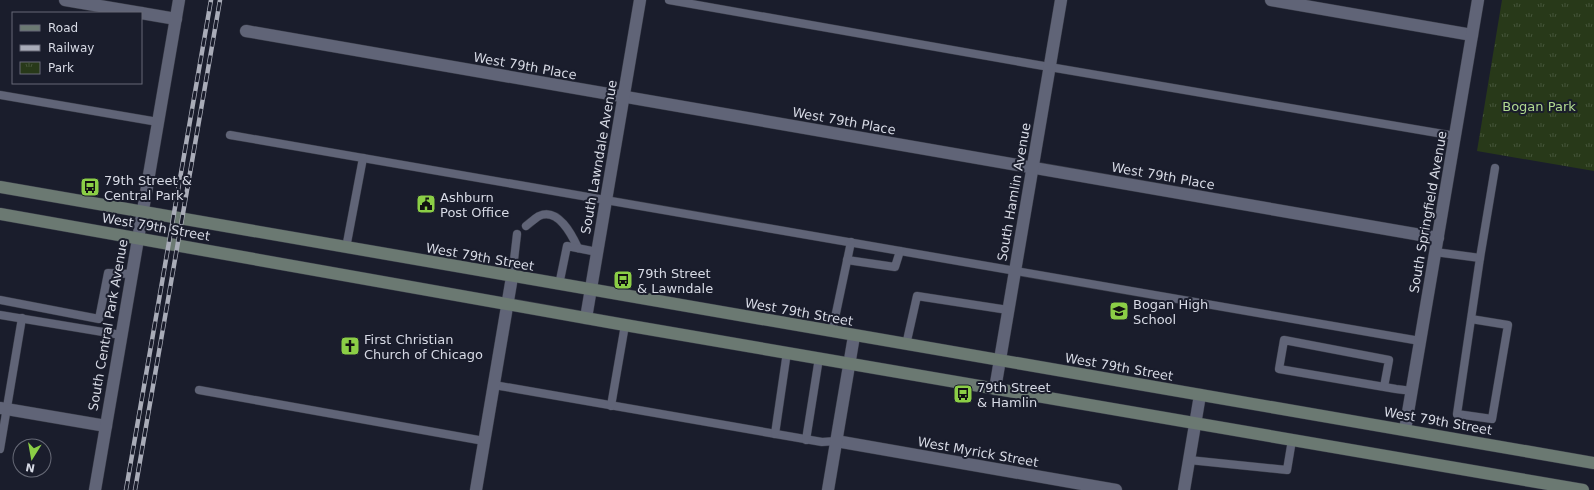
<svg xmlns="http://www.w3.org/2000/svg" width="1594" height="490" font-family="'DejaVu Sans',sans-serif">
  <defs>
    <pattern id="park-tufts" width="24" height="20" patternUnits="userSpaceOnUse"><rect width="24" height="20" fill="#283919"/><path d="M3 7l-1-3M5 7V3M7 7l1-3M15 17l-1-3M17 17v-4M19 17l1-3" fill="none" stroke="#46553a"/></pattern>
  </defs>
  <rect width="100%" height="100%" fill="#1a1d2c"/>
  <polygon fill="url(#park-tufts)" points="1502,0 1594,0 1594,171 1477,151"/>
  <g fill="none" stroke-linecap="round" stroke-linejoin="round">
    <g stroke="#373a46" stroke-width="9">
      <g id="lane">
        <polyline points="669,0 1032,64 1455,136"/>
        <polyline points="0,95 158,122"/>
        <polyline points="230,135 1420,341"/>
        <path d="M526,226C530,223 534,219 539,216C558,207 572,235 578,248"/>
        <polyline points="346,248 363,158"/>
        <polyline points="1435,252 1480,258 1457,414 1492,419 1508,325 1471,319"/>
        <polyline points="1480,258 1495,168"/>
        <polyline points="847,260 895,267 900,251"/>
        <polyline points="512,277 517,234"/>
        <polyline points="559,285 567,246 597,252"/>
        <polyline points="0,300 99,319 108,273 131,274"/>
        <polyline points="0,315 121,335"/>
        <polyline points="832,332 851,242"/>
        <polyline points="906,345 917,296 1008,310"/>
        <polyline points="494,385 822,442 836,441"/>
        <polyline points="1384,387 1389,360 1284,340 1279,369 1396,389 1412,391"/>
        <polyline points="199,390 484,441"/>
        <polyline points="611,406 625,325"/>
        <polyline points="775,434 787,352"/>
        <polyline points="806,440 819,358"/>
        <polyline points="0,449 22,318"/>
        <polyline points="1189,460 1287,470 1292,440"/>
      </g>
    </g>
    <g stroke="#373a46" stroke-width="13">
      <g id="street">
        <polyline points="65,0 141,13"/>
        <polyline points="1271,0 1472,35"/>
        <polyline points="141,13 176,19"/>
        <polyline points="246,31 1438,238"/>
        <polyline points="586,318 640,0"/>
        <polyline points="995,389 1061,0"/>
        <polyline points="0,408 106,426"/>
        <polyline points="1405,430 1478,0"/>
        <polyline points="836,441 1116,490"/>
        <polyline points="95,490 179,0"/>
        <polyline points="476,490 512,277"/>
        <polyline points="828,490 854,336"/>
        <polyline points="1184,490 1200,395"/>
      </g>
    </g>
    <g stroke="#373a46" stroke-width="13">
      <g id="secondary">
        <polyline points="0,187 1594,463"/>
        <polyline points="0,214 625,325 1583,490"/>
      </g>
    </g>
    <use href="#lane" stroke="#606477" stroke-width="8"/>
    <use href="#street" stroke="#606477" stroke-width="12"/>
    <use href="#secondary" stroke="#6b7972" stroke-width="12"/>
    <g stroke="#a9acb8" stroke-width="4.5">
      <g id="rail">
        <polyline points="126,490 211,0"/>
        <polyline points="135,490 220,0"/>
      </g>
    </g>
    <use href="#rail" stroke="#1a1d2c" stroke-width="3" stroke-dasharray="9" stroke-linecap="butt"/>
  </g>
  <defs>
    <g id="bus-square" transform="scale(1)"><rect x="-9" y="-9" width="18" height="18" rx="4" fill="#8bce46" stroke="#1a1d2c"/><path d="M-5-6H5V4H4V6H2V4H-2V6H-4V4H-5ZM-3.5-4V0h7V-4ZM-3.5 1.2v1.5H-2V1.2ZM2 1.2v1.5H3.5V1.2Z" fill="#111"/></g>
    <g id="civic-square" transform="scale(1)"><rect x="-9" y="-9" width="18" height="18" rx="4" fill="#8bce46" stroke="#1a1d2c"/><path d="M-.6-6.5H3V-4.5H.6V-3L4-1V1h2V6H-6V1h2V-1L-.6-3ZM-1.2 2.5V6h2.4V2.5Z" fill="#111"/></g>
    <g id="school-square" transform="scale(1)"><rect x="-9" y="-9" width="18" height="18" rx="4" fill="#8bce46" stroke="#1a1d2c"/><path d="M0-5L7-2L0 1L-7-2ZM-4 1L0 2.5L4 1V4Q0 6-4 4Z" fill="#111"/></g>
    <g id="church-square" transform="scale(1)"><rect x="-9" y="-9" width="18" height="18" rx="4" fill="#8bce46" stroke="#1a1d2c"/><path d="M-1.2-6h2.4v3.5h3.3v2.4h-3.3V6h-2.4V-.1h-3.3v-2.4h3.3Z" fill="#111"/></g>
  </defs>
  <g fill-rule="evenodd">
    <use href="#bus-square" x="90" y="187"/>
    <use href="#civic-square" x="426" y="204"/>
    <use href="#bus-square" x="623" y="280"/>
    <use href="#school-square" x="1119" y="311"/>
    <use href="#church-square" x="350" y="346"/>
    <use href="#bus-square" x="963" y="394"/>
  </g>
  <g text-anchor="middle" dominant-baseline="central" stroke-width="4" stroke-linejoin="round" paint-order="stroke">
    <g font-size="13" fill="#d7dae5" stroke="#1a1d2c">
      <text transform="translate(525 66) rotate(10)">West 79th Place</text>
      <text transform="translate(844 121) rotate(10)">West 79th Place</text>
      <text transform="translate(599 157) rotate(-80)">South Lawndale Avenue</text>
      <text transform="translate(1163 176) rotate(10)">West 79th Place</text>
      <text transform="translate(1014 192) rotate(-80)">South Hamlin Avenue</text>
      <text transform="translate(1428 212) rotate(-80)">South Springfield Avenue</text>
      <text transform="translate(156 227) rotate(10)">West 79th Street</text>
      <text transform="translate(480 257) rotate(10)">West 79th Street</text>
      <text transform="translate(799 312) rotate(10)">West 79th Street</text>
      <text transform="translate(108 325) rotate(-80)">South Central Park Avenue</text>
      <text transform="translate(1119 367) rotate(10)">West 79th Street</text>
      <text transform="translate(1438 421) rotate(10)">West 79th Street</text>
      <text transform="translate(978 452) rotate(10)">West Myrick Street</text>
    </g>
    <g font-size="13" fill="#b0d990" stroke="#1a1d2c">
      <text x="1539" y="106">Bogan Park</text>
    </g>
    <g font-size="13" fill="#d7dae5" stroke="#1a1d2c" text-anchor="start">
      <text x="104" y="180">79th Street &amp;<tspan x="104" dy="15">Central Park</tspan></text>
      <text x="440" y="197">Ashburn<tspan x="440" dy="15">Post Office</tspan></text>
      <text x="637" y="273">79th Street<tspan x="637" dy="15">&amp; Lawndale</tspan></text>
      <text x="1133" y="304">Bogan High<tspan x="1133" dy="15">School</tspan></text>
      <text x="364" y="339">First Christian<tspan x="364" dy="15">Church of Chicago</tspan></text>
      <text x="977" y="387">79th Street<tspan x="977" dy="15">&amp; Hamlin</tspan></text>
    </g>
  </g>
  <rect x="12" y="12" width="130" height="72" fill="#1a1d2c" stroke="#666976"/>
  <rect x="20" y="25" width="20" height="6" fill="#6b7972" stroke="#666976"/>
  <text x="48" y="32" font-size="12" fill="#d7dae5">Road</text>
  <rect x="20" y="45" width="20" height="6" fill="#a9acb8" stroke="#666976"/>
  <text x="48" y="52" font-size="12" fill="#d7dae5">Railway</text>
  <rect x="20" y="62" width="20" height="12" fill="url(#park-tufts)" stroke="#666976"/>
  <text x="48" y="72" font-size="12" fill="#d7dae5">Park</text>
  <g transform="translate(32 458) rotate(191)"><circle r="19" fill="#1a1d2c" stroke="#666976"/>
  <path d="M0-3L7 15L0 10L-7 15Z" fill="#8bce46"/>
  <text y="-6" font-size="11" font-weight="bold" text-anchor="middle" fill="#d7dae5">N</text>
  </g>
</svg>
